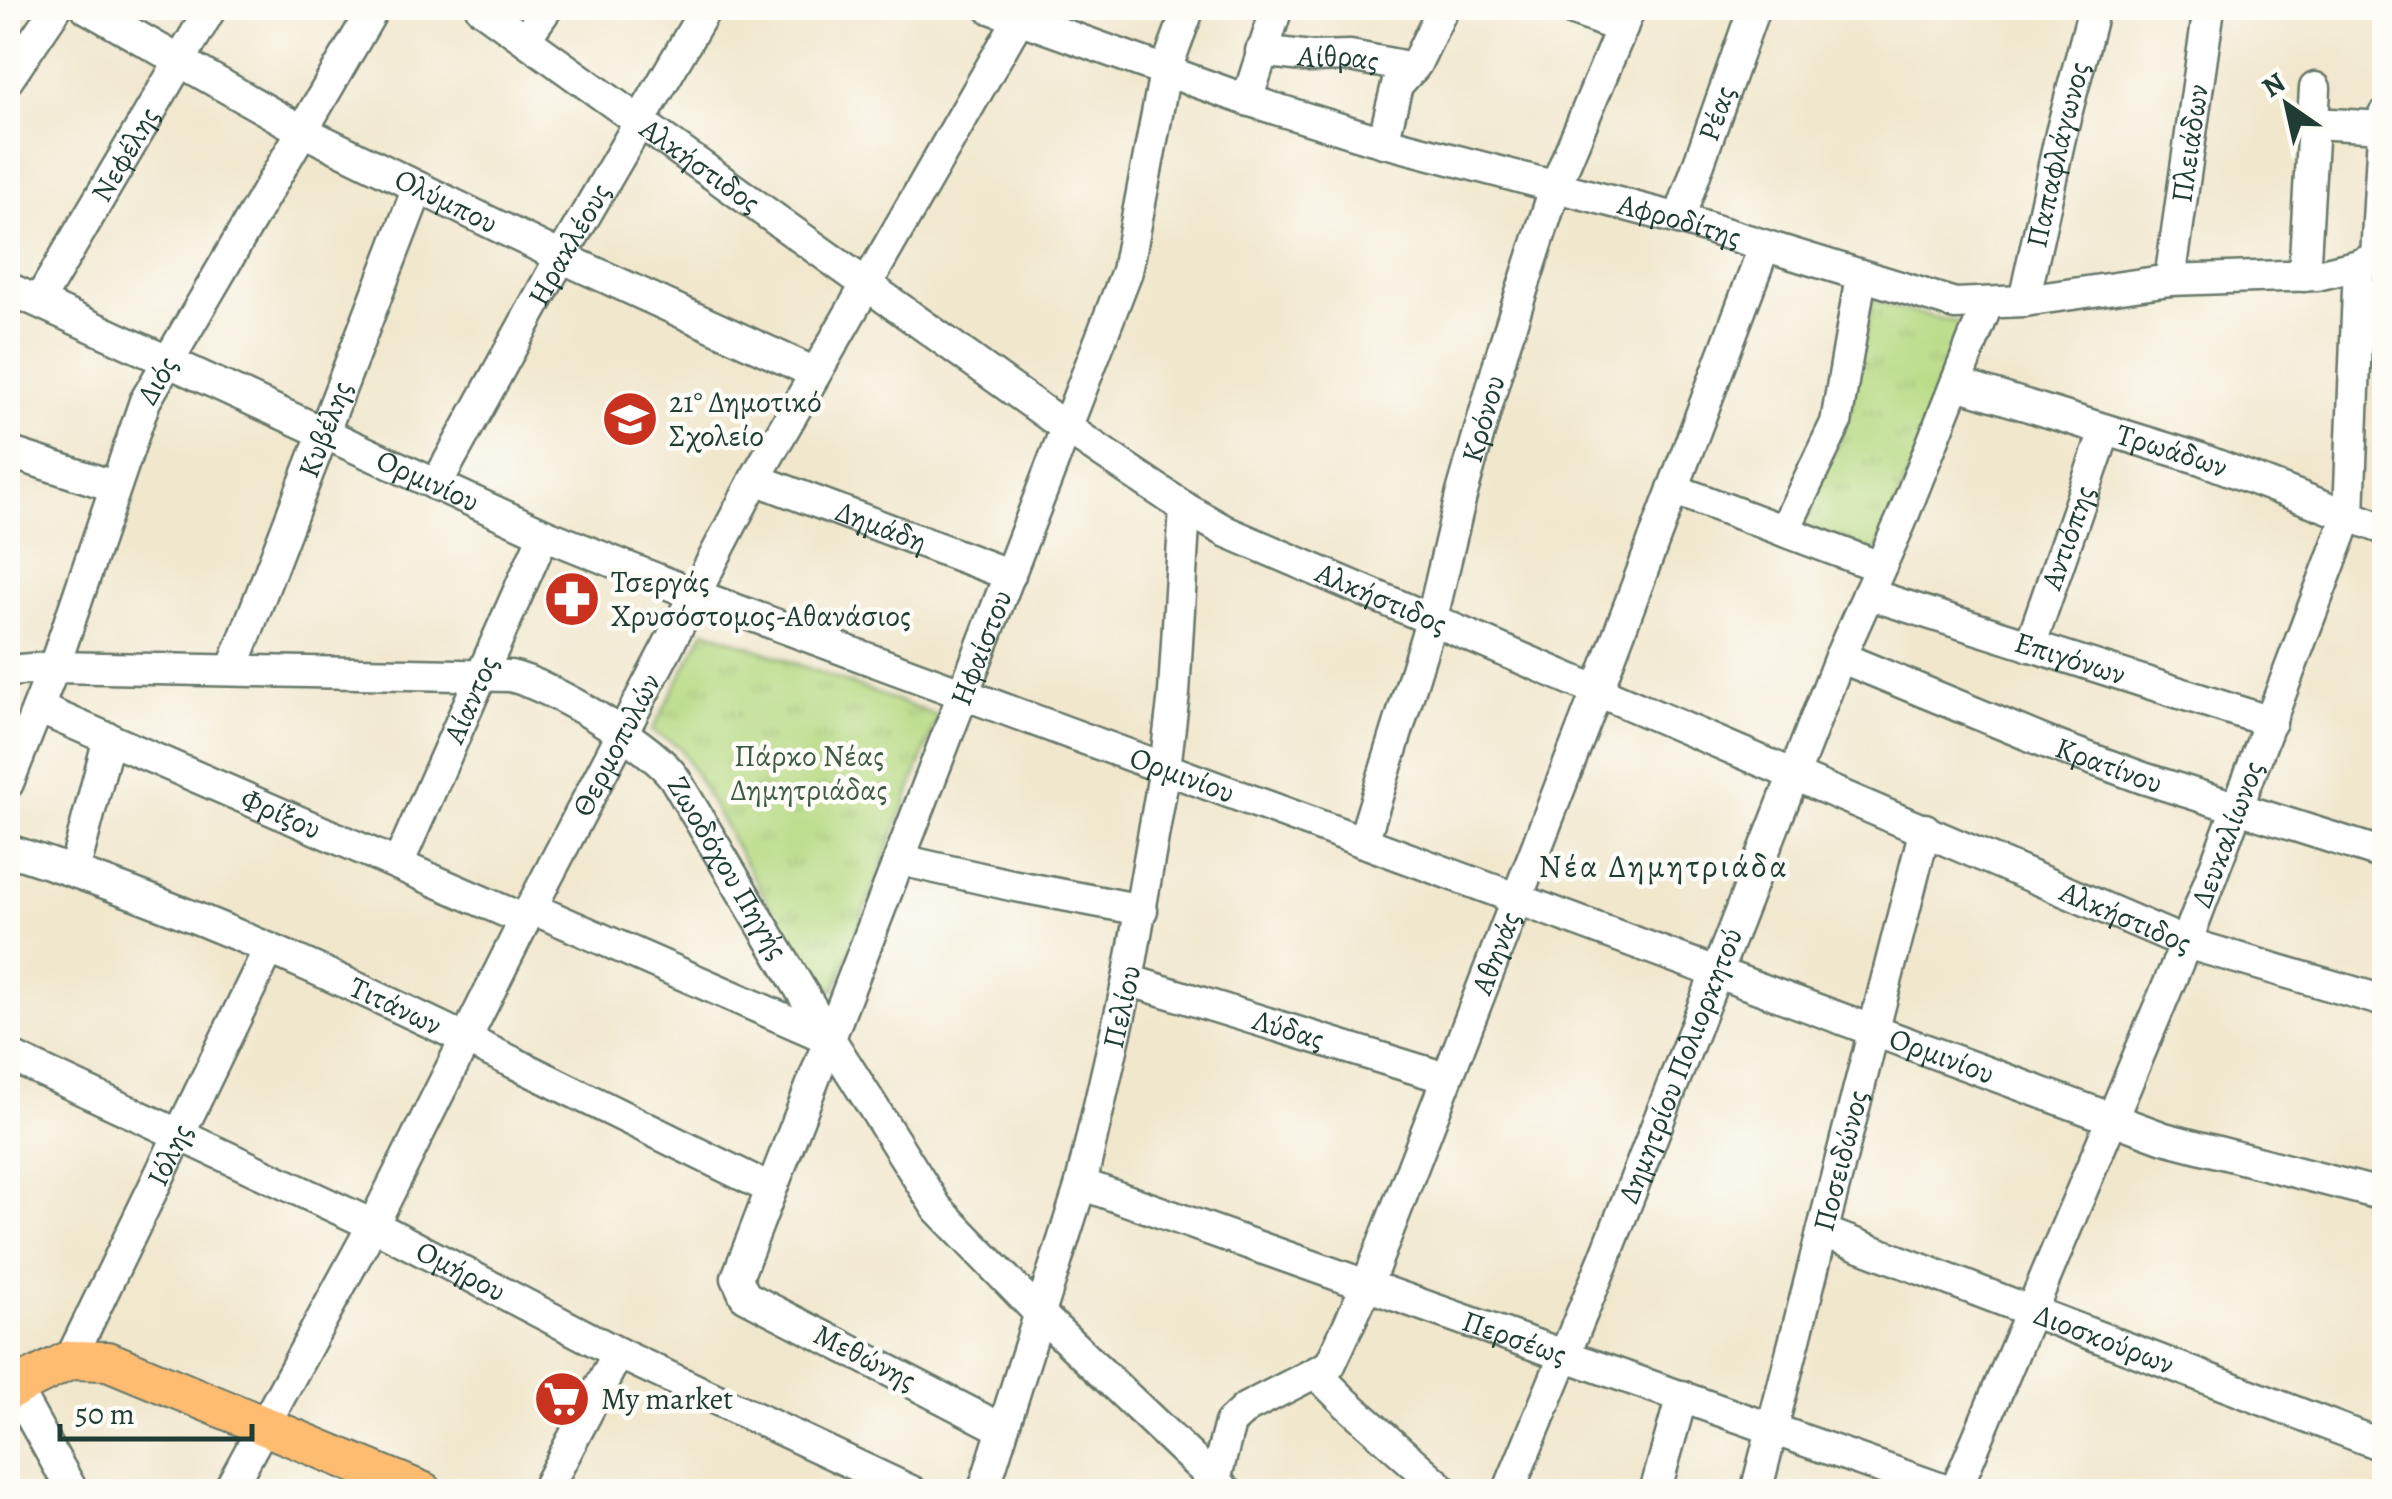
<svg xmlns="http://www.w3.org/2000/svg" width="2392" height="1499" font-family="Alegreya,serif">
  <defs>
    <pattern id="grass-tufts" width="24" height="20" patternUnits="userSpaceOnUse" patternTransform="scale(2.5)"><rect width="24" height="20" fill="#b6d981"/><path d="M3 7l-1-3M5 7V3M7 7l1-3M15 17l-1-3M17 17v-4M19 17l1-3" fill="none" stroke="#9cbb70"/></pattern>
  </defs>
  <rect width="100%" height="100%" fill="#fdfcf7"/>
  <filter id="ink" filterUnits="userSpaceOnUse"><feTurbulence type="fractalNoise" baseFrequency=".01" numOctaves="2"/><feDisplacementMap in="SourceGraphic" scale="20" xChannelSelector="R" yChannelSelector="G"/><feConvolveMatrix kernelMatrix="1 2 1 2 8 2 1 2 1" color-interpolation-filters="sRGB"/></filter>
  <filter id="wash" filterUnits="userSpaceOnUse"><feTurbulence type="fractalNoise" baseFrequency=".0048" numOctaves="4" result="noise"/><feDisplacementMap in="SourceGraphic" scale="40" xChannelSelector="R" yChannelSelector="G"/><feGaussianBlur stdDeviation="2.25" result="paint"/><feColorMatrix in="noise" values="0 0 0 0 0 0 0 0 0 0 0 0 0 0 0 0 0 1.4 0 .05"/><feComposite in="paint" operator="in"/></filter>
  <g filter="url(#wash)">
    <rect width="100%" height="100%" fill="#f1e7cd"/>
    <g fill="url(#grass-tufts)" stroke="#6a8b5a" stroke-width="2.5">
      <polygon points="1872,299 1899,309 1969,325 1877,553 1803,525 1849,416"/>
      <polygon points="705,630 938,716 835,990 811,980 680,747 652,731"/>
    </g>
  </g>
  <g filter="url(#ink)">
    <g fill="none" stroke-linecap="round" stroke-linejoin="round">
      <g stroke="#68786a" stroke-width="35">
        <g id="minor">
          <path id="s1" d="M87,8L301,130L561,257L815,373"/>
          <path id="s2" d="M481,8L1065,427L1185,508L1227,532L2186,943L2384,1001"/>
          <path id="s3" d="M990,8L1247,100L1370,138L1679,219L1955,304L2024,301L2170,280L2317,275L2359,265L2384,254"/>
          <polyline points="1568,8 1622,28"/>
          <polyline points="526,38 547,8"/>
          <path id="s4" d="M1261,51L1311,57L1350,56L1413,68"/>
          <polyline points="8,79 56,8"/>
          <polyline points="1247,100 1277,8"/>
          <polyline points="2313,123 2384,127"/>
          <polyline points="1383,142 1397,85 1416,64 1443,8"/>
          <path id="s5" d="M1679,219L1754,8"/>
          <polyline points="2376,257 2384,115"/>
          <polyline points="2304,276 2315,88"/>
          <path id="s6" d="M2170,280L2209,8"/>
          <path id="s7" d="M8,288L544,534L696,595L2164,1138L2384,1195"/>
          <path id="s8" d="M39,301L211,8"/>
          <path id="s9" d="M2024,301L2061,133L2094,8"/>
          <path id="s10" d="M1957,384L2201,459L2384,529"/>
          <polyline points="8,452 113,486"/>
          <path id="s11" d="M755,479L1010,575"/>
          <path id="s12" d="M436,485L561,257L706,8"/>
          <polyline points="1673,489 1880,567"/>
          <polyline points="1784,531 1836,423 1861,276"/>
          <path id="s13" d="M1868,594L2271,722"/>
          <path id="s14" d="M2030,646L2105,431"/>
          <path id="s15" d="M1840,657L2048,743L2143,778L2384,854"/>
          <path id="s16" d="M232,670L418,188"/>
          <path id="s17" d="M8,671L54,667L510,676C549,684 654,747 675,779L830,1039L937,1208L1039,1313L1227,1492"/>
          <path id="s18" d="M38,708L525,920"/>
          <path id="s19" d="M8,783L54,667L145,401L374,8"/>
          <path id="s20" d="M1363,842L1432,618L1461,496L1504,346L1556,185L1630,8"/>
          <path id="s21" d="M8,850C270,932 522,1069 769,1188"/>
          <polyline points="901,860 1011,885 1142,910"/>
          <path id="s22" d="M398,864L544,534"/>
          <polyline points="74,871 109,738"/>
          <polyline points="531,908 830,1039"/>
          <path id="s23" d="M1128,980L1446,1078"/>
          <path id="s24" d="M8,1055L373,1225L618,1353L913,1492"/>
          <path id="s25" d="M1081,1184L1950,1492"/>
          <path id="s26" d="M1824,1232L2384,1446"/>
          <path id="s27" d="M70,1360L269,949"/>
          <polyline points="1316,1373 1346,1403 1446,1492"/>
          <polyline points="8,1375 73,1492"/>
          <path id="s28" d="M1002,1429L745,1296L737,1278L1127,271L1165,72L1189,8"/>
          <path id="s29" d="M228,1492L373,1225L531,908L755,479L1025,8"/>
          <polyline points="545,1492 618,1353"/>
          <path id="s30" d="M983,1492L1081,1184L1128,980L1165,768L1174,693L1185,508"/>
          <path id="s31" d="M1212,1492L1230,1423L1246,1408L1330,1365L1367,1285L1598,689L1764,247"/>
          <path id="s32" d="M1508,1492L1604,1260L1840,657L1901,521L1987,305"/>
          <polyline points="1655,1492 1682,1396"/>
          <path id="s33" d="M1756,1492L1925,829"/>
          <path id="s34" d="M1955,1492L2186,943L2349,513L2359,265"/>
        </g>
      </g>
      <g stroke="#68786a" stroke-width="42">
        <polyline id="major" points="8,1391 70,1360 108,1361 424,1492"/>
      </g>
      <use href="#minor" stroke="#fff" stroke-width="30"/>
      <use href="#major" stroke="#febc70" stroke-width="38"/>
    </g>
  </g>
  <defs>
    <g id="school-disc" transform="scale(2.875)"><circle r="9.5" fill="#c8321e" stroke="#fdfcf7"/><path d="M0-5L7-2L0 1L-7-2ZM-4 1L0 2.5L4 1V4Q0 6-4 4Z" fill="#fff"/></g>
    <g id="pharmacy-disc" transform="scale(2.875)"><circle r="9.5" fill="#c8321e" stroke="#fdfcf7"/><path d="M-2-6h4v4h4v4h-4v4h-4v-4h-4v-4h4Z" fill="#fff"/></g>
    <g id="supermarket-disc" transform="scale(2.875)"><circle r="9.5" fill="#c8321e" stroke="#fdfcf7"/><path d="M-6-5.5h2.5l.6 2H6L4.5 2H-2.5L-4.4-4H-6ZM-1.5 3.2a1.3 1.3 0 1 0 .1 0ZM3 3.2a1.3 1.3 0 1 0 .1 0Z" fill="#fff"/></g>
  </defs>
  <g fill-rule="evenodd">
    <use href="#school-disc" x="630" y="419"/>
    <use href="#pharmacy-disc" x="572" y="599"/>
    <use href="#supermarket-disc" x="562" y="1399"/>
  </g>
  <g text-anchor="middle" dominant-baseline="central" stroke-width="9" stroke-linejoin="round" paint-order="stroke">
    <g font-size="30" fill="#1f3d34" stroke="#fdfcf7">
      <text stroke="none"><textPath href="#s4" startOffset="78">Αίθρας</textPath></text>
      <text stroke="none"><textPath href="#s5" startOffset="112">Ρέας</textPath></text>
      <text stroke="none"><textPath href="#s6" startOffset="138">Πλειάδων</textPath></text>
      <text stroke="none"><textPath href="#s8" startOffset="170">Νεφέλης</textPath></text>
      <text stroke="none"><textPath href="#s9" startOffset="150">Παπαφλάγωνος</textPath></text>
      <text stroke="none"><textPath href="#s2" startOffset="270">Αλκήστιδος</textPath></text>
      <text stroke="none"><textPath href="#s1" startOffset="408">Ολύμπου</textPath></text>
      <text stroke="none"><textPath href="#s3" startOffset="722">Αφροδίτης</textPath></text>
      <text stroke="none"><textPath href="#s12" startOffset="275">Ηρακλέους</textPath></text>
      <text stroke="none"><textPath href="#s19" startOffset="430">Διός</textPath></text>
      <text stroke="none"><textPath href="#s20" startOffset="440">Κρόνου</textPath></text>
      <text stroke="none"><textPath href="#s16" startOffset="258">Κυβέλης</textPath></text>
      <text stroke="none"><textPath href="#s10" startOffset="225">Τρωάδων</textPath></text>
      <text stroke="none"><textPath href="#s7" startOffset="462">Ορμινίου</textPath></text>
      <text stroke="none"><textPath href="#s11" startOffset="135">Δημάδη</textPath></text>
      <text stroke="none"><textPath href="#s14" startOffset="115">Αντιόπης</textPath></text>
      <text stroke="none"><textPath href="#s2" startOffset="1080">Αλκήστιδος</textPath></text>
      <text stroke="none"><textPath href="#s28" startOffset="985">Ηφαίστου</textPath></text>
      <text stroke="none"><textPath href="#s13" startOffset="212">Επιγόνων</textPath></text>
      <text stroke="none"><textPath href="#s22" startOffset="180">Αίαντος</textPath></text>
      <text stroke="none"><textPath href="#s29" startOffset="842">Θερμοπυλών</textPath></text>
      <text stroke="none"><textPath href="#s15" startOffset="290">Κρατίνου</textPath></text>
      <text stroke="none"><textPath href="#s7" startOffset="1272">Ορμινίου</textPath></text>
      <text stroke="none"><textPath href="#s18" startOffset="265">Φρίξου</textPath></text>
      <text stroke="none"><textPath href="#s34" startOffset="712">Δευκαλίωνος</textPath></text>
      <text stroke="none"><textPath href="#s17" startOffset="802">Ζωοδόχου Πηγής</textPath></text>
      <text stroke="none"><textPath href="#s2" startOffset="1890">Αλκήστιδος</textPath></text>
      <text stroke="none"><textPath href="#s31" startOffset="632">Αθηνάς</textPath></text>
      <text stroke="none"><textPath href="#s21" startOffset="418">Τιτάνων</textPath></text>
      <text stroke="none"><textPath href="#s30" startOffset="505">Πελίου</textPath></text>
      <text stroke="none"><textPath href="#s23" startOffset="168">Λύδας</textPath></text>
      <text stroke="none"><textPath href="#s7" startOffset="2082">Ορμινίου</textPath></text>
      <text stroke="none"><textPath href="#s32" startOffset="460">Δημητρίου Πολιορκητού</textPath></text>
      <text stroke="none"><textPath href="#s27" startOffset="228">Ιόλης</textPath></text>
      <text stroke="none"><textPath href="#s33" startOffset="342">Ποσειδώνος</textPath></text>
      <text stroke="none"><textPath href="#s24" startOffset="502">Ομήρου</textPath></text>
      <text stroke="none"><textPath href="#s25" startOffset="460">Περσέως</textPath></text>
      <text stroke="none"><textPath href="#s26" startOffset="300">Διοσκούρων</textPath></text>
      <text transform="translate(865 1357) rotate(27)">Μεθώνης</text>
    </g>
    <g font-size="30" fill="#1f3d34" stroke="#fdfcf7" text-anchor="start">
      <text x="669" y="402">21° Δημοτικό<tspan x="669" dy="34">Σχολείο</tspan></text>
      <text x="611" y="582">Τσεργάς<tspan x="611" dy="34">Χρυσόστομος-Αθανάσιος</tspan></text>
      <text x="601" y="1399">My market</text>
    </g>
    <g font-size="30" fill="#3d5c43" stroke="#fdfcf7">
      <text x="809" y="756">Πάρκο Νέας<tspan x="809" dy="34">Δημητριάδας</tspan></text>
    </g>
    <g font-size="32" letter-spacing="2.5" fill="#1f3d34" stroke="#fdfcf7">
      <text x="1664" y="866">Νέα Δημητριάδα</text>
    </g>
  </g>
  <rect width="2392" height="1499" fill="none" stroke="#fdfcf7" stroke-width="40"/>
  <g transform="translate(2287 105) rotate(326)" stroke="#fdfcf7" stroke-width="8" paint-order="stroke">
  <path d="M0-8L18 38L0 25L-18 38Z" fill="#1f3d34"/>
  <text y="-15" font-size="28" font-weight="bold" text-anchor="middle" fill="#1f3d34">N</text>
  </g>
  <path d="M60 1424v15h192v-15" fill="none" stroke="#1f3d34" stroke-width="5"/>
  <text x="75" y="1424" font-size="30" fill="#1f3d34" stroke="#fdfcf7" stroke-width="8" paint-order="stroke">50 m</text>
</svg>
